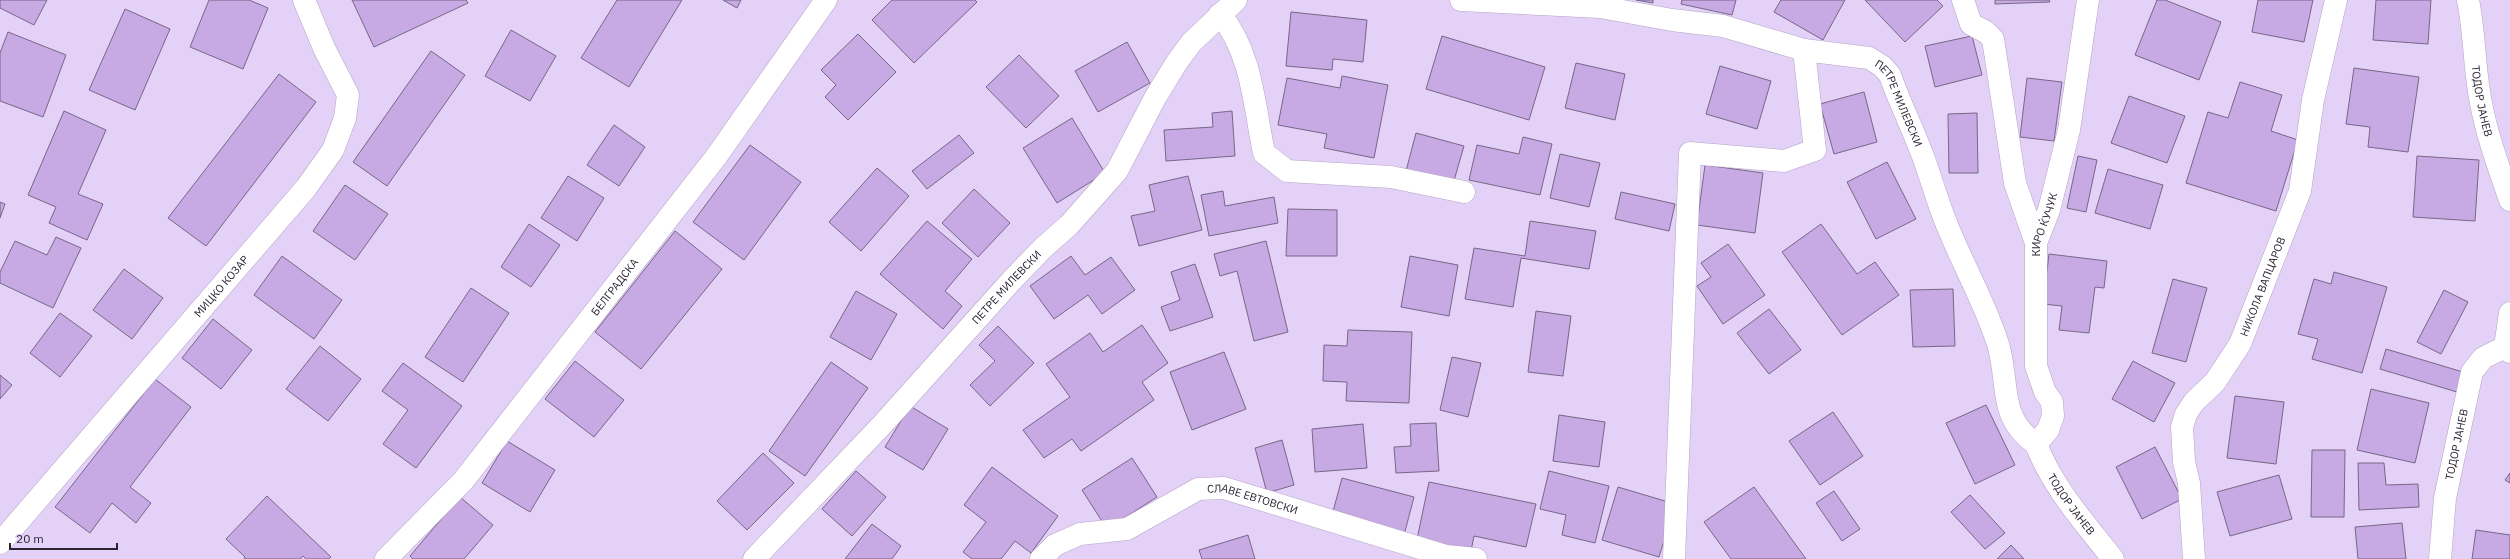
<svg xmlns="http://www.w3.org/2000/svg" width="2510" height="559" font-family="'IBM Plex Sans',sans-serif">
  <rect width="100%" height="100%" fill="#e4d1f7"/>
  <g fill="#c7a9e3" stroke="#776788">
    <polygon points="0,0 47,0 34,25 0,8"/>
    <polygon points="209,0 249,0 268,8 243,69 190,47"/>
    <polygon points="352,0 466,0 468,3 374,47"/>
    <polygon points="617,0 682,0 629,87 581,58"/>
    <polygon points="723,0 741,0 737,8"/>
    <polygon points="892,0 975,0 977,2 914,63 872,20"/>
    <polygon points="1636,0 1653,0 1653,3"/>
    <polygon points="1682,0 1736,0 1732,15 1681,4"/>
    <polygon points="1781,0 1845,0 1823,40 1774,12"/>
    <polygon points="1865,0 1937,0 1943,6 1905,42"/>
    <polygon points="1995,0 2049,0 2050,2 1995,4"/>
    <polygon points="2157,0 2165,0 2221,22 2199,80 2135,55"/>
    <polygon points="2258,0 2313,0 2304,42 2252,32"/>
    <polygon points="2376,0 2431,0 2428,44 2373,40"/>
    <polygon points="125,9 170,29 135,110 89,90"/>
    <polygon points="1291,12 1367,20 1363,62 1333,59 1332,70 1286,66"/>
    <polygon points="511,30 556,56 530,101 485,76"/>
    <polygon points="8,32 66,55 43,117 0,101 0,53"/>
    <polygon points="858,34 896,72 848,120 825,97 836,85 821,70"/>
    <polygon points="1442,36 1545,67 1529,120 1426,89"/>
    <polygon points="1972,36 1982,75 1935,87 1925,46"/>
    <polygon points="1127,42 1150,83 1098,112 1075,71"/>
    <polygon points="431,51 465,75 387,186 353,162"/>
    <polygon points="1019,55 1059,96 1026,128 986,87"/>
    <polygon points="1576,63 1625,74 1615,120 1565,108"/>
    <polygon points="1720,66 1771,81 1757,129 1706,114"/>
    <polygon points="2354,68 2419,77 2408,152 2368,147 2370,127 2346,124"/>
    <polygon points="279,74 316,102 206,246 168,218"/>
    <polygon points="1342,76 1388,85 1374,158 1324,148 1327,134 1278,125 1287,78 1340,88"/>
    <polygon points="2027,78 2062,82 2054,141 2020,137"/>
    <polygon points="2240,82 2282,95 2271,131 2298,140 2276,211 2186,183 2208,112 2228,118"/>
    <polygon points="1864,92 1877,142 1834,154 1820,104"/>
    <polygon points="2129,96 2185,116 2167,163 2111,143"/>
    <polygon points="64,111 106,130 78,194 103,204 87,240 49,223 56,207 28,195"/>
    <polygon points="1232,111 1235,156 1166,161 1164,130 1213,127 1212,113"/>
    <polygon points="1977,113 1978,173 1949,173 1948,114"/>
    <polygon points="1072,118 1105,173 1057,203 1023,148"/>
    <polygon points="614,125 645,147 619,186 587,165"/>
    <polygon points="1416,133 1464,146 1453,184 1406,171"/>
    <polygon points="959,135 974,153 927,189 912,171"/>
    <polygon points="1523,137 1552,144 1540,195 1469,180 1477,145 1519,154"/>
    <polygon points="750,145 801,182 744,260 693,222"/>
    <polygon points="1560,154 1600,163 1589,207 1550,198"/>
    <polygon points="2078,156 2097,160 2086,212 2067,208"/>
    <polygon points="2417,156 2479,160 2475,221 2413,217"/>
    <polygon points="1887,162 1916,219 1876,239 1847,182"/>
    <polygon points="1705,165 1763,173 1755,233 1697,225"/>
    <polygon points="877,168 909,196 861,251 829,222"/>
    <polygon points="2108,169 2163,185 2150,229 2095,213"/>
    <polygon points="568,176 604,198 577,241 541,218"/>
    <polygon points="1188,176 1202,230 1139,246 1131,216 1155,211 1149,185"/>
    <polygon points="345,185 388,214 355,260 313,231"/>
    <polygon points="974,189 1010,223 978,257 942,223"/>
    <polygon points="1223,191 1225,206 1274,197 1278,223 1209,236 1201,195"/>
    <polygon points="1621,192 1675,204 1669,231 1615,219"/>
    <polygon points="0,202 5,204 0,218"/>
    <polygon points="1288,209 1337,210 1337,256 1286,256"/>
    <polygon points="927,221 972,259 945,291 962,306 943,329 880,274"/>
    <polygon points="1530,221 1596,231 1589,269 1521,258 1513,307 1465,299 1474,248 1525,256"/>
    <polygon points="529,224 560,245 531,287 501,267"/>
    <polygon points="1821,224 1857,274 1875,262 1899,295 1842,335 1782,252"/>
    <polygon points="675,231 722,269 641,369 595,332"/>
    <polygon points="56,237 81,248 53,308 0,283 0,272 15,241 47,255"/>
    <polygon points="1266,241 1288,332 1254,341 1237,271 1220,276 1214,254"/>
    <polygon points="1728,244 1765,295 1723,324 1697,286 1711,277 1701,263"/>
    <polygon points="2049,254 2107,261 2104,288 2095,287 2089,333 2059,330 2062,306 2043,304"/>
    <polygon points="282,256 342,300 314,339 254,295"/>
    <polygon points="1071,256 1085,275 1111,257 1135,290 1102,314 1088,295 1054,319 1030,286"/>
    <polygon points="1410,256 1458,265 1449,316 1401,307"/>
    <polygon points="1195,264 1213,317 1170,331 1161,307 1180,300 1171,272"/>
    <polygon points="124,269 163,298 132,339 93,310"/>
    <polygon points="2334,272 2387,287 2362,373 2312,359 2318,339 2298,334 2314,279 2331,284"/>
    <polygon points="2173,279 2207,288 2186,362 2152,353"/>
    <polygon points="471,288 509,313 463,382 425,357"/>
    <polygon points="1953,289 1955,346 1913,347 1910,290"/>
    <polygon points="2444,290 2468,302 2441,354 2417,342"/>
    <polygon points="856,291 897,314 871,360 830,337"/>
    <polygon points="1769,309 1801,350 1769,374 1737,333"/>
    <polygon points="1536,311 1571,316 1563,376 1528,372"/>
    <polygon points="60,313 92,336 60,377 30,353"/>
    <polygon points="213,319 252,350 221,389 182,358"/>
    <polygon points="1142,325 1168,363 1142,382 1154,400 1081,451 1072,439 1044,458 1023,430 1070,397 1046,364 1090,333 1103,352"/>
    <polygon points="998,326 1034,363 990,406 970,385 995,361 979,345"/>
    <polygon points="1348,330 1412,332 1409,403 1346,401 1347,382 1323,381 1324,345 1347,346"/>
    <polygon points="320,346 361,379 328,421 286,389"/>
    <polygon points="2386,349 2463,372 2457,392 2380,369"/>
    <polygon points="1224,352 1246,409 1192,430 1170,372"/>
    <polygon points="1452,357 1481,363 1468,417 1440,410"/>
    <polygon points="575,361 624,400 594,437 545,399"/>
    <polygon points="2133,361 2175,383 2154,422 2112,399"/>
    <polygon points="831,362 868,388 805,476 769,451"/>
    <polygon points="403,363 462,406 416,468 383,444 408,410 382,391"/>
    <polygon points="0,375 12,385 0,399"/>
    <polygon points="155,379 191,407 130,487 151,503 136,523 112,503 90,533 55,507"/>
    <polygon points="2371,389 2429,403 2415,463 2357,450"/>
    <polygon points="2235,396 2284,402 2276,464 2227,458"/>
    <polygon points="1986,405 2015,465 1975,484 1946,423"/>
    <polygon points="910,406 948,429 923,470 885,447"/>
    <polygon points="1833,412 1863,456 1820,485 1789,441"/>
    <polygon points="1559,415 1605,422 1599,467 1553,461"/>
    <polygon points="1436,423 1439,471 1396,473 1394,447 1411,446 1410,424"/>
    <polygon points="1363,424 1367,468 1315,472 1312,429"/>
    <polygon points="1282,440 1294,485 1267,493 1255,448"/>
    <polygon points="507,441 555,470 530,512 482,483"/>
    <polygon points="2155,447 2182,499 2142,519 2116,467"/>
    <polygon points="2312,450 2345,450 2344,517 2311,517"/>
    <polygon points="763,453 794,483 747,530 717,501"/>
    <polygon points="1132,458 1157,497 1107,529 1082,490"/>
    <polygon points="2358,463 2384,463 2386,485 2418,484 2419,507 2359,510"/>
    <polygon points="992,467 1058,516 1031,553 1015,541 1001,559 972,559 963,552 986,522 964,505"/>
    <polygon points="856,471 886,497 852,536 822,509"/>
    <polygon points="1549,471 1609,486 1595,543 1562,535 1566,515 1540,509"/>
    <polygon points="2510,473 2510,483 2505,480"/>
    <polygon points="2279,475 2292,519 2230,536 2217,492"/>
    <polygon points="1342,478 1414,497 1403,539 1331,519"/>
    <polygon points="1429,482 1536,504 1526,547 1474,536 1470,556 1416,544"/>
    <polygon points="1618,487 1675,504 1659,557 1602,540"/>
    <polygon points="1754,487 1806,559 1731,559 1704,522"/>
    <polygon points="1834,491 1860,529 1842,541 1816,503"/>
    <polygon points="1970,495 2005,533 1985,549 1951,512"/>
    <polygon points="267,496 331,557 329,559 306,559 303,556 300,559 244,559 245,557 226,539"/>
    <polygon points="460,497 493,525 464,559 413,559 410,556"/>
    <polygon points="2402,523 2406,559 2358,559 2355,527"/>
    <polygon points="872,524 901,546 892,559 845,559"/>
    <polygon points="2476,530 2510,535 2510,559 2472,559"/>
    <polygon points="1248,535 1255,559 1202,559 1199,550"/>
    <polygon points="2011,545 2024,559 1997,559"/>
  </g>
  <g fill="none" stroke-linecap="round" stroke-linejoin="round">
    <g stroke="#b5a3c7" stroke-width="23">
      <g id="minor">
        <path id="s1" d="M1461,0L1600,7L1672,20L1723,26L1804,50L1869,58L1882,66L1890,75C1900,104 1914,131 1924,159C1932,181 1938,204 1947,225C1963,265 1985,303 1998,344C2010,384 1997,417 2036,444"/>
        <polyline points="1963,0 1971,24 1986,32 1993,39 2015,183 2036,243"/>
        <path id="s2" d="M2468,0C2475,34 2474,69 2481,103C2487,136 2499,168 2510,200"/>
        <path d="M1220,14C1252,53 1254,105 1264,153L1287,171L1391,177L1464,192"/>
        <polyline points="2510,313 2505,347 2510,352"/>
        <path id="s3" d="M2036,444L2048,430L2053,416L2052,402L2045,392L2036,366V243L2049,210L2069,130L2088,0"/>
        <path id="s4" d="M2036,444C2053,488 2084,522 2113,559"/>
        <path id="s5" d="M0,543L306,188L333,150L345,118L348,95L324,48L304,0"/>
        <path id="s6" d="M386,559L463,481L716,157L826,0"/>
        <path id="s7" d="M754,559L881,426L1012,280L1043,248L1069,225L1117,171L1155,98L1177,62L1191,43L1236,0"/>
        <path id="s8" d="M1041,559L1055,545L1080,534L1127,529L1198,489L1224,488L1446,556L1476,559"/>
        <polyline points="1674,559 1690,153 1784,161 1815,150 1804,50"/>
        <path id="s9" d="M2194,559L2189,483L2184,462L2182,427L2186,414L2194,402L2215,382L2240,344L2300,191L2313,100L2336,0"/>
        <path id="s10" d="M2440,559L2445,498L2472,372L2483,358L2505,347"/>
      </g>
    </g>
    <use href="#minor" stroke="#fff" stroke-width="22"/>
  </g>
  <g text-anchor="middle" dominant-baseline="central" stroke-width="3" stroke-linejoin="round" paint-order="stroke">
    <g font-size="11" fill="#2c2433" stroke="#e4d1f7">
      <text stroke="none"><textPath href="#s2" startOffset="102">ТОДОР ЈАНЕВ</textPath></text>
      <text stroke="none"><textPath href="#s1" startOffset="470">ПЕТРЕ МИЛЕВСКИ</textPath></text>
      <text stroke="none"><textPath href="#s3" startOffset="230">КИРО ЌУЧУК</textPath></text>
      <text stroke="none"><textPath href="#s5" startOffset="339">МИЦКО КОЗАР</textPath></text>
      <text stroke="none"><textPath href="#s6" startOffset="356">БЕЛГРАДСКА</textPath></text>
      <text stroke="none"><textPath href="#s9" startOffset="297">НИКОЛА ВАПЦАРОВ</textPath></text>
      <text stroke="none"><textPath href="#s7" startOffset="371">ПЕТРЕ МИЛЕВСКИ</textPath></text>
      <text stroke="none"><textPath href="#s10" startOffset="116">ТОДОР ЈАНЕВ</textPath></text>
      <text stroke="none"><textPath href="#s8" startOffset="232">СЛАВЕ ЕВТОВСКИ</textPath></text>
      <text stroke="none"><textPath href="#s4" startOffset="70">ТОДОР ЈАНЕВ</textPath></text>
    </g>
  </g>
  <path d="M10 543v6h107v-6" fill="none" stroke="#2c2433" stroke-width="2"/>
  <text x="16" y="543" font-size="12" fill="#2c2433" stroke="#e4d1f7" stroke-width="3" paint-order="stroke">20 m</text>
</svg>
